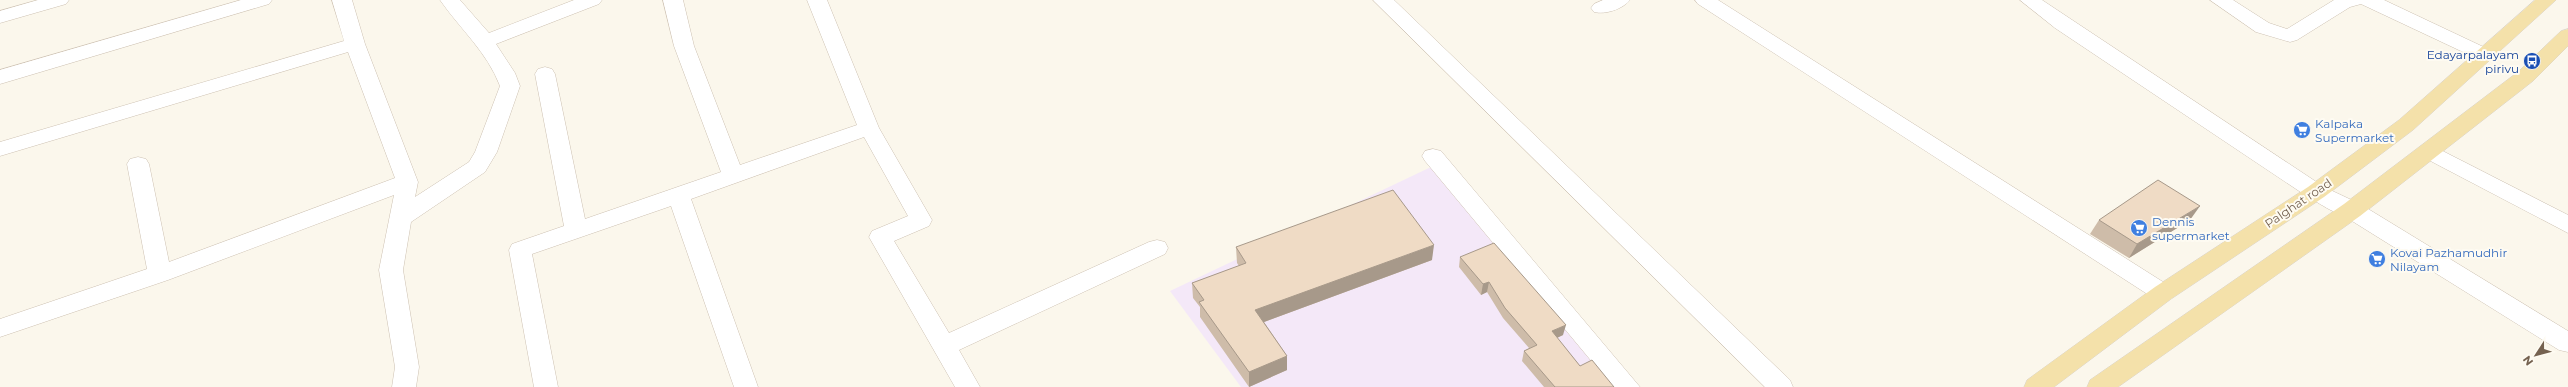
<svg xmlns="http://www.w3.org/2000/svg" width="2568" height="387" font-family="Montserrat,sans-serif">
  <rect width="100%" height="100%" fill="#fbf7ec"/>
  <polygon fill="#f4e8f8" points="1431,167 1614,387 1241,387 1170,291"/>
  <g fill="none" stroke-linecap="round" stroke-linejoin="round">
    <g stroke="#cdc1b2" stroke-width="1">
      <g id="minor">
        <polygon points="38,0 69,0 66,4 0,23 0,11"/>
        <polygon points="241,0 272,0 269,4 0,84 0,70"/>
        <path d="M332,0H352L365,44L418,182L415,197L469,162L475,152L500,86C487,52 461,30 440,0H460L489,33L574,0H602L599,4L496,44L515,73L520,86L497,152L485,172L411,222L403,270L419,367L416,387H392L395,367L379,270L394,195L168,280L0,337V319L147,269L127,164L130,159L138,157L146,159L149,164L169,262L395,178L348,52L0,156V142L344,41Z"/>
        <polygon points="663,0 683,0 694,46 740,165 857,125 807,0 827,0 879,128 932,220 929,226 894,241 949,333 1149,242 1157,240 1165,242 1168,248 1165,254 959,350 980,387 955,387 869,237 872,231 908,216 864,137 691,199 758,387 734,387 671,206 532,254 558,387 534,387 509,250 512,244 564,226 535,74 538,69 545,67 552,69 555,74 585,219 721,172 674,46"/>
        <polygon points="1373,0 1394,0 1790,380 1793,387 1765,387"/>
        <path d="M1603,0H1630C1623,9 1605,15 1594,12L1591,8L1594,4Z"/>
        <polygon points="1695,0 1718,0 2171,287 2175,293 2171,299 2163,302 2155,299 1698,4"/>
        <polygon points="2210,0 2233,0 2269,23 2287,29 2334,0 2384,0 2492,51 2495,55 2492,59 2485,61 2478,59 2361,4 2350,7 2297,40 2290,42 2256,32"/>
        <polygon points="2429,144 2568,215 2568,233 2421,156 2418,151 2421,146"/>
        <polygon points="1433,149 1441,151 1640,387 1613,387 1425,161 1422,156 1425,151"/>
        <polygon points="2352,202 2360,204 2568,331 2568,352 2559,350 2344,216 2341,210 2344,204"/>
      </g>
    </g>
    <g stroke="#cdc1b2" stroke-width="1">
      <path id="tertiary" d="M2020,0H2042L2324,187L2360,204L2363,210L2360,216C2343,221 2323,205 2308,197L2055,28Z"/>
    </g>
    <g stroke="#d8d3ce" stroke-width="1">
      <g id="primary">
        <polygon points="2535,0 2556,0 2413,130 2324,197 2171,299 2054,387 2024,387 2027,380 2155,287 2308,187 2399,120"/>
        <polygon points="2568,29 2568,46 2533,81 2360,216 2118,387 2087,387 2090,380 2344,204 2519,71 2561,31"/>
      </g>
    </g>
    <use href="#minor" fill="#fff" fill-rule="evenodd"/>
    <use href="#tertiary" fill="#fff" fill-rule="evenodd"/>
    <use href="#primary" fill="#f4e1aa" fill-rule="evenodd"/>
  </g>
  <g fill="#cebca9">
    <polygon points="2099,220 2190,220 2129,258 2090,234"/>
    <polygon points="1236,247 1432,260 1264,322 1287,356 1287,370 1249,387 1200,317 1200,307 1193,298 1192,283 1239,266 1237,263"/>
    <polygon points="1460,257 1563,335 1557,338 1580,366 1614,387 1544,387 1522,361 1524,351 1529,348 1503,318 1487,292 1481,295 1459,267"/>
  </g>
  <g fill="#a7998a">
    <polygon points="2200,206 2190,220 2129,258 2137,244"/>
    <polygon points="1434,245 1432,260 1256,325 1255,310"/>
    <polygon points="1489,282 1487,292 1481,295 1483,284"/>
    <polygon points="1566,325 1563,335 1550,341 1552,331"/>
    <polygon points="1287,356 1287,370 1249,387 1249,372"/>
  </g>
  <g fill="#efdbc5" stroke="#a7998a">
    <polygon points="2158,180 2200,206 2137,244 2099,220"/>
    <polygon points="1393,190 1434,245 1255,310 1287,356 1249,372 1199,302 1204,300 1192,283 1246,263 1236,247"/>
    <polygon points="1494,243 1566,325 1552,331 1580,366 1592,360 1614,387 1555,387 1524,351 1537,345 1505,308 1489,282 1483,284 1460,257"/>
  </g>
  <defs>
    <g id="bus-disc" transform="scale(0.9)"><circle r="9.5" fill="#1a4fb4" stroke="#fefbf2"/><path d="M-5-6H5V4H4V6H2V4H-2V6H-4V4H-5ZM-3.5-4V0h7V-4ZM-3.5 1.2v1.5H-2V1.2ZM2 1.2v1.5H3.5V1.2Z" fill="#fff"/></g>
    <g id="supermarket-disc" transform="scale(0.9)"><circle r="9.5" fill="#3f7fe0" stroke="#fefbf2"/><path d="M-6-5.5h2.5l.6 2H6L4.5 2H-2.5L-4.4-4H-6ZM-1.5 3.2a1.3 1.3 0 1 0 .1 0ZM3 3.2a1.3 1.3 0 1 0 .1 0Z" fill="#fff"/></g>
  </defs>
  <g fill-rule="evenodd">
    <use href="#bus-disc" x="2532" y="61"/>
    <use href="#supermarket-disc" x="2302" y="130"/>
    <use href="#supermarket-disc" x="2139" y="228"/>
    <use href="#supermarket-disc" x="2377" y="259"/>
  </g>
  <g text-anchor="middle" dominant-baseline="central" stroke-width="4" stroke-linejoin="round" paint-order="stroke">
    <g font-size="12" fill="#164399" stroke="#fefbf2" text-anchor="end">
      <text x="2519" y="54">Edayarpalayam<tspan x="2519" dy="14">pirivu</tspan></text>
    </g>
    <g font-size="12" fill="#366cbe" stroke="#fefbf2" text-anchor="start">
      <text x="2315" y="123">Kalpaka<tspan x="2315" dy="14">Supermarket</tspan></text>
      <text x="2152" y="221">Dennis<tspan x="2152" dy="14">supermarket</tspan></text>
      <text x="2390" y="252">Kovai Pazhamudhir<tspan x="2390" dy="14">Nilayam</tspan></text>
    </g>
    <g font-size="12" fill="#756250" stroke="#fefbf2">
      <text transform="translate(2298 203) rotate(-34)">Palghat road</text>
    </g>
  </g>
  <g transform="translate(2536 355) rotate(234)" stroke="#fefbf2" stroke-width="3" paint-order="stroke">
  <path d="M0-3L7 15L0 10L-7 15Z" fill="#756250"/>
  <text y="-6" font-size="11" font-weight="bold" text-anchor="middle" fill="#756250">N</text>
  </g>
</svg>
